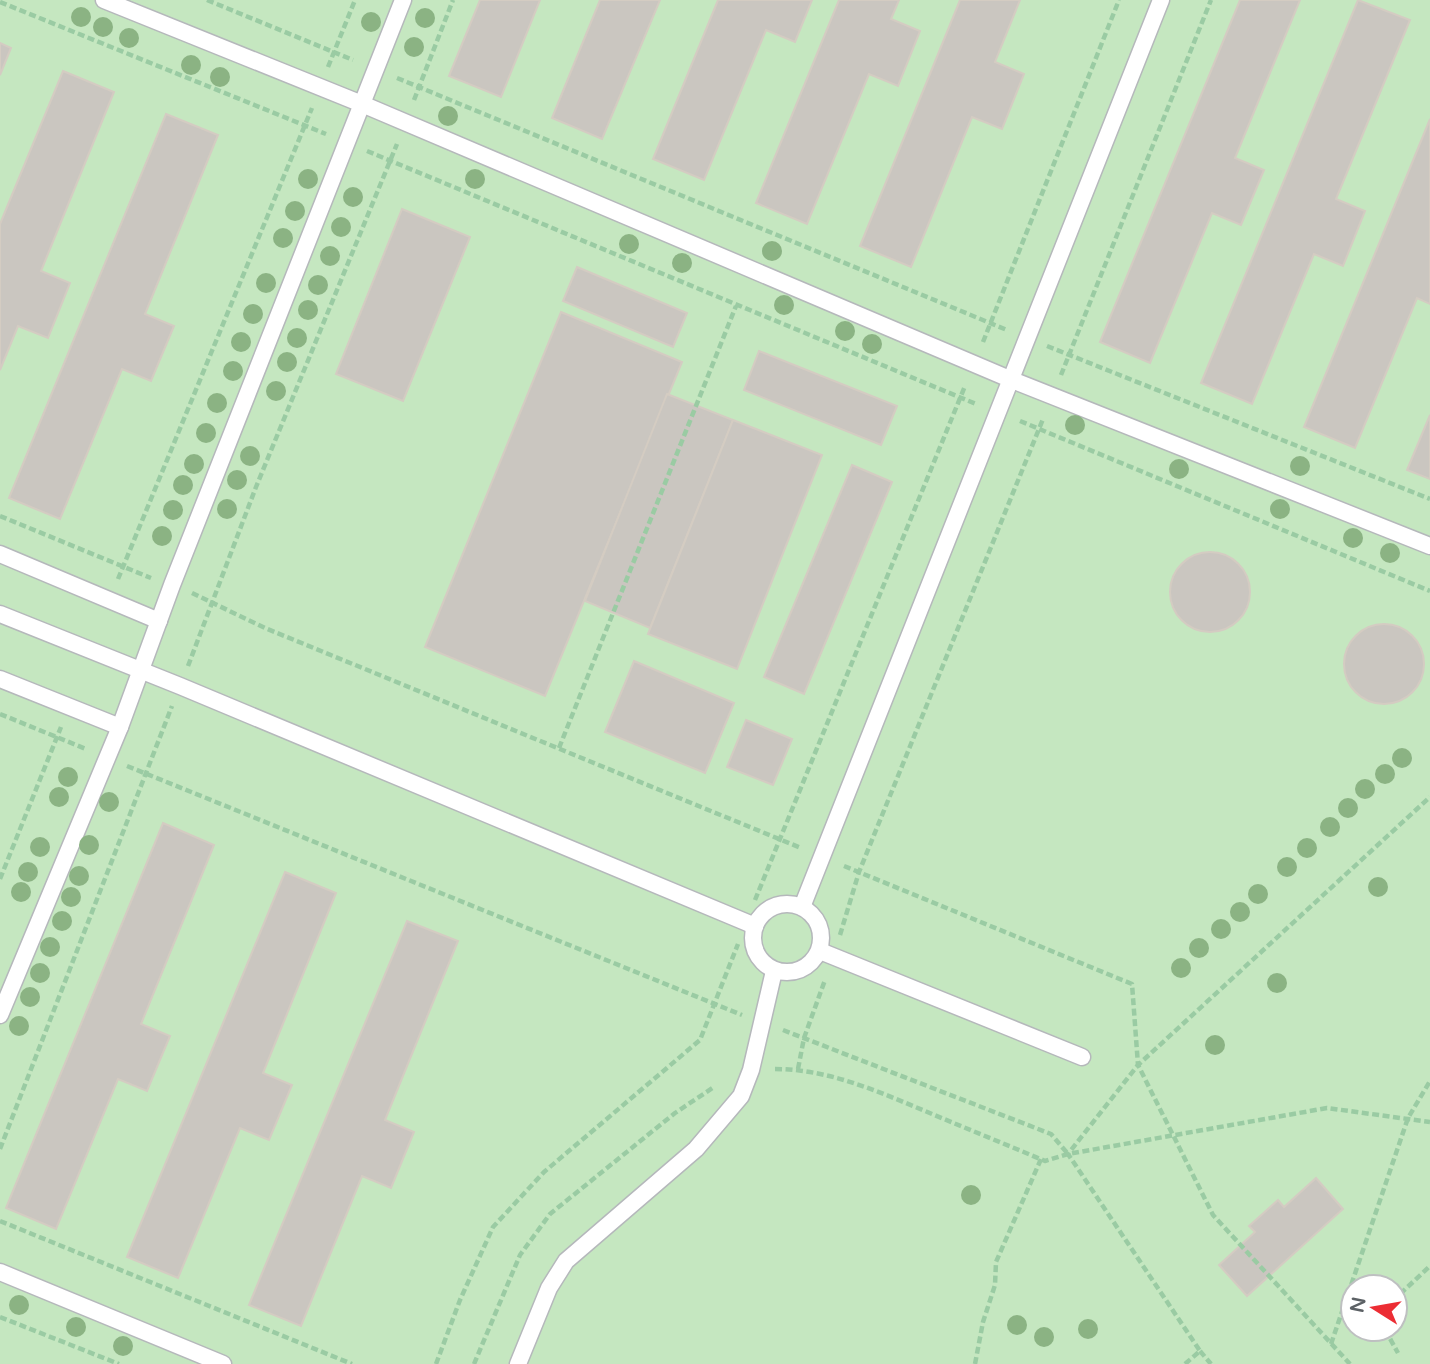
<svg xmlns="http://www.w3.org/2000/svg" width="1430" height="1364" font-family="'Varela Round',sans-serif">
  <rect width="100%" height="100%" fill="#efebe4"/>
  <path fill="#c5e7c0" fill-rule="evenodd" d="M0,0H1430V1364H0ZM1353,1287H1395V1329H1353Z"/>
  <g fill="#cac6c0" stroke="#d4ccc2" stroke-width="2">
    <polygon points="480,0 540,0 501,97 449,76"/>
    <polygon points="600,0 660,0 602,139 552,118"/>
    <polygon points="718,0 812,0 795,42 766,30 704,180 653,159"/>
    <polygon points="839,0 899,0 891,19 920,31 898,86 869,74 807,224 756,203"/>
    <polygon points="960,0 1020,0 995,62 1024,74 1002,129 972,117 911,267 860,246"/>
    <polygon points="1240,0 1300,0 1235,158 1264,170 1241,225 1212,213 1150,363 1100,342"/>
    <polygon points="1358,0 1410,20 1336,199 1365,211 1343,266 1314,254 1252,404 1201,383"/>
    <polygon points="0,43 11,48 0,75"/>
    <polygon points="63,71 114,92 41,271 70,283 48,338 18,326 0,370 0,224"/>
    <polygon points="166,114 218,135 145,314 174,326 151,381 122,369 60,519 9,498"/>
    <polygon points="1430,119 1430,304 1417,298 1355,448 1304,427"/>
    <polygon points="402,209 470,237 403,401 336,374"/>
    <polygon points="577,267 687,313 673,347 563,301"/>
    <polygon points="561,312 682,362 545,696 425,647"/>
    <polygon points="759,351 897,406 881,445 744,390"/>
    <polygon points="667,394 733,420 650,628 585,601"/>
    <polygon points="1430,415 1430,479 1407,470"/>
    <polygon points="733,420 822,455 737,669 648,634"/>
    <polygon points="852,465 892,482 804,694 764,677"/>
    <circle cx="1210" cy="592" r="40"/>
    <circle cx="1384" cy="664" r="40"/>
    <polygon points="634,661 734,703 705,773 605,732"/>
    <polygon points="746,720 792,739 773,785 727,767"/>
    <polygon points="163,823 214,845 141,1024 170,1036 147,1091 118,1079 56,1229 6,1208"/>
    <polygon points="285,872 336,893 263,1073 292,1085 269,1140 240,1128 178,1278 127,1257"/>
    <polygon points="407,921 458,941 385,1120 414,1132 391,1188 362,1176 301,1326 249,1305"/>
    <polygon points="1316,1178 1343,1209 1247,1296 1219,1265 1255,1232 1249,1226 1278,1200 1284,1207"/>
  </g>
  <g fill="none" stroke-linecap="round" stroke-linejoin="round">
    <g stroke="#b5b8bb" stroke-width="19">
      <g id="service">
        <polyline points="104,0 362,104 1012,380 1430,546"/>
        <polyline points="0,554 159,621"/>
        <polyline points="0,614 180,686 755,926"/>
        <polyline points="0,679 120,727"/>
        <circle cx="787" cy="938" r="34"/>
        <polyline points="802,907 1161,0"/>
        <polyline points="820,951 1082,1057"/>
        <polyline points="0,1015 120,727 172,585 403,0"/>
        <polyline points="0,1272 223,1364"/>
        <polyline points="518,1364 549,1288 566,1261 696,1149 741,1096 751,1070 774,971"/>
      </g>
    </g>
    <g stroke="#9acba3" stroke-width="4.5" stroke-dasharray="7 3.5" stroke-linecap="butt">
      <polyline points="207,0 353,60"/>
      <polyline points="0,2 326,134"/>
      <polyline points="328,67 355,0"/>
      <polyline points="397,78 1007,330"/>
      <polyline points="414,100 453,0"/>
      <polyline points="367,151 976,404"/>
      <polyline points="983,342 1119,0"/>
      <polyline points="1047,346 1430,499"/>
      <polyline points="1061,375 1211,0"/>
      <polyline points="1020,421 1430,591"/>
      <polyline points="0,516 151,578"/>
      <polyline points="118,579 312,108"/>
      <polyline points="192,593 265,628 801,848"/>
      <polyline points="188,666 256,487 397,144"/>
      <polyline points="0,714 86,749"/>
      <polyline points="559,748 736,306"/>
      <polyline points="127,766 742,1015"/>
      <polyline points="844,866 1132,984 1138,1065 1213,1215 1350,1364"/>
      <polyline points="0,879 61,727"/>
      <polyline points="755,900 965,386"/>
      <polyline points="840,935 859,872 1043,419"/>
      <polyline points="783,1030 1051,1134 1068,1154"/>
      <path d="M775,1069C828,1069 877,1091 925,1111C965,1128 1005,1144 1045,1161L1068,1154L1327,1108L1430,1122"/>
      <polyline points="798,1069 804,1038 825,980"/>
      <polyline points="0,1149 172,706"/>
      <polyline points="0,1221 352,1364"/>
      <polyline points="1395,1303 1399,1295 1430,1266"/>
      <polyline points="0,1317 119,1364"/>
      <polyline points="1388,1329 1388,1335 1398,1353"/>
      <polyline points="1331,1344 1408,1118 1430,1081"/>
      <polyline points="1200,1351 1211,1364"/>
      <polyline points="436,1364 460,1300 493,1227 544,1172 700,1040 738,944"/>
      <polyline points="474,1364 520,1255 550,1214 675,1113 714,1087"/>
      <polyline points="975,1364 983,1322 995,1285 996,1262 1041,1159"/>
      <polyline points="1185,1364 1200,1351 1068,1154 1138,1065 1430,797"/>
    </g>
    <use href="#service" stroke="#fff" stroke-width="16"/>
  </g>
  <g fill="#8bb383">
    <circle cx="81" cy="17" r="10"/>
    <circle cx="425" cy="18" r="10"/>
    <circle cx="371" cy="22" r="10"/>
    <circle cx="103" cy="27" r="10"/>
    <circle cx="129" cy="38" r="10"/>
    <circle cx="414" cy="47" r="10"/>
    <circle cx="191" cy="65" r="10"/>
    <circle cx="220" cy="77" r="10"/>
    <circle cx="448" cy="116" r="10"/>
    <circle cx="308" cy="179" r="10"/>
    <circle cx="475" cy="179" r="10"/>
    <circle cx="353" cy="197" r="10"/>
    <circle cx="295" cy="211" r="10"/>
    <circle cx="341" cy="227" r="10"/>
    <circle cx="283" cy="238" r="10"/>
    <circle cx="629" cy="244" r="10"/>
    <circle cx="772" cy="251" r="10"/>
    <circle cx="330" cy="256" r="10"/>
    <circle cx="682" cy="263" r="10"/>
    <circle cx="266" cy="283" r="10"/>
    <circle cx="318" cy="285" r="10"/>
    <circle cx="784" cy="305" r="10"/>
    <circle cx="308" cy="310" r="10"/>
    <circle cx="253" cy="314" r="10"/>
    <circle cx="845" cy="331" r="10"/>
    <circle cx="297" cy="338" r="10"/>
    <circle cx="241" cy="342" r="10"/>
    <circle cx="872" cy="344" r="10"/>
    <circle cx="287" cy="362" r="10"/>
    <circle cx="233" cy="371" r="10"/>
    <circle cx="276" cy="391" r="10"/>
    <circle cx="217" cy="403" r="10"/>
    <circle cx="1075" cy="425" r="10"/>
    <circle cx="206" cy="433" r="10"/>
    <circle cx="250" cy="456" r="10"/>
    <circle cx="194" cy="464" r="10"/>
    <circle cx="1300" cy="466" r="10"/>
    <circle cx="1179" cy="469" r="10"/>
    <circle cx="237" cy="480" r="10"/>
    <circle cx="183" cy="485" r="10"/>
    <circle cx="227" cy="509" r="10"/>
    <circle cx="1280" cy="509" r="10"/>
    <circle cx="173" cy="510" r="10"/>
    <circle cx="162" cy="536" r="10"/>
    <circle cx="1353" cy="538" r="10"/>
    <circle cx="1390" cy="553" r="10"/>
    <circle cx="1402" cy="758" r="10"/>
    <circle cx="1385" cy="774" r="10"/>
    <circle cx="68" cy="777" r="10"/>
    <circle cx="1365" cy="789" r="10"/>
    <circle cx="59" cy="797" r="10"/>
    <circle cx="109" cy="802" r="10"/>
    <circle cx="1348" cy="808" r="10"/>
    <circle cx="1330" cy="827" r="10"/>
    <circle cx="89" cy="845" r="10"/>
    <circle cx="40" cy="847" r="10"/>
    <circle cx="1307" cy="848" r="10"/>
    <circle cx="1287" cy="867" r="10"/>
    <circle cx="28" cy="872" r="10"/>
    <circle cx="79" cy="876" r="10"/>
    <circle cx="1378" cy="887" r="10"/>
    <circle cx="21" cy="892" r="10"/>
    <circle cx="1258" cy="894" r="10"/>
    <circle cx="71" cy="897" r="10"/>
    <circle cx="1240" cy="912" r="10"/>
    <circle cx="62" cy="921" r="10"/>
    <circle cx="1221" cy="929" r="10"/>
    <circle cx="50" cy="947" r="10"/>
    <circle cx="1199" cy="948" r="10"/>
    <circle cx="1181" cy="968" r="10"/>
    <circle cx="40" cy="973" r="10"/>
    <circle cx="1277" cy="983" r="10"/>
    <circle cx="30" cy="997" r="10"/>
    <circle cx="19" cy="1026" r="10"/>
    <circle cx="1215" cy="1045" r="10"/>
    <circle cx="971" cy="1195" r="10"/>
    <circle cx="19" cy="1305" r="10"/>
    <circle cx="1017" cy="1325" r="10"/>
    <circle cx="76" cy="1327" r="10"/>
    <circle cx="1088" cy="1329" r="10"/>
    <circle cx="1044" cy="1337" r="10"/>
    <circle cx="123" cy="1346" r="10"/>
  </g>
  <g transform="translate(1374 1308) rotate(281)"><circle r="33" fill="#ffffff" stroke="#bec0c1" stroke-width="2"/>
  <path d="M0-5L12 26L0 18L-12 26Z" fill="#ec2d34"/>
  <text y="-10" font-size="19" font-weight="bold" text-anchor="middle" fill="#5c6165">N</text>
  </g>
</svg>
